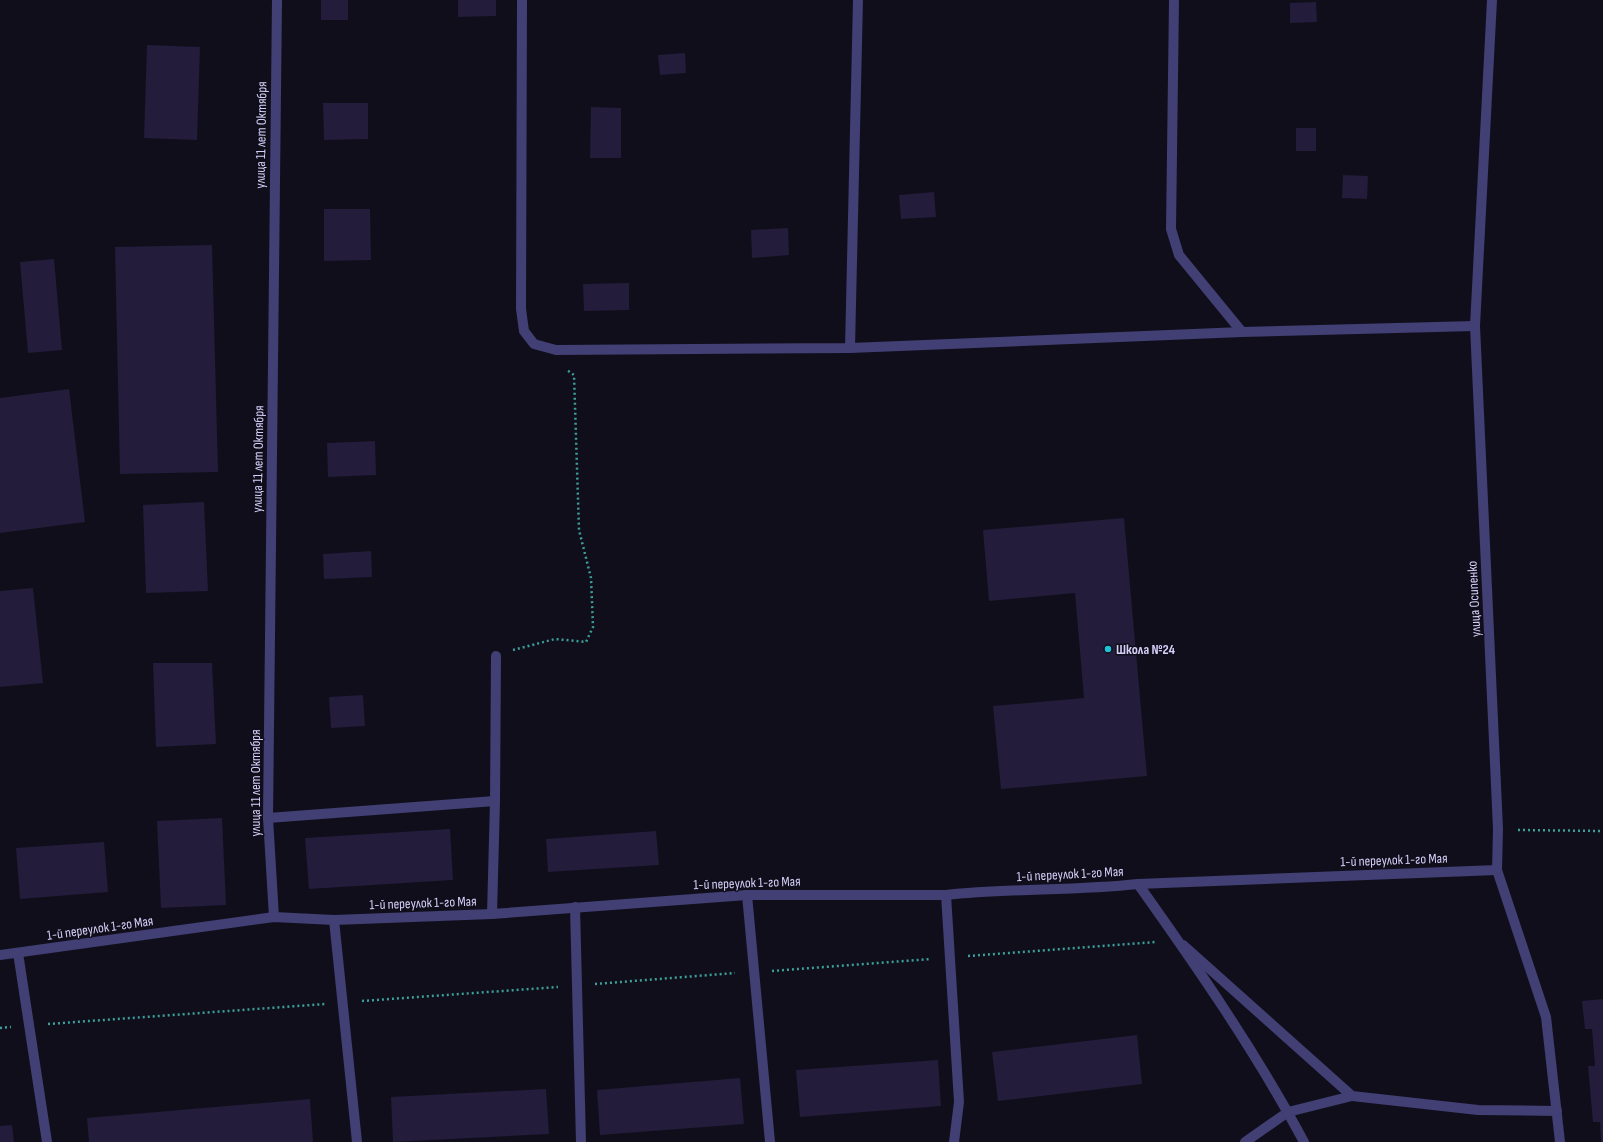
<svg xmlns="http://www.w3.org/2000/svg" width="1603" height="1142" font-family="'Sofia Sans Condensed',sans-serif">
  <rect width="100%" height="100%" fill="#100e1b"/>
  <g fill="#231c3a">
    <rect x="321" y="0" width="27" height="20"/>
    <polygon points="458,0 496,0 496,16 458,17"/>
    <polygon points="1316,2 1317,22 1290,23 1290,3"/>
    <polygon points="147,45 200,47 197,140 144,138"/>
    <polygon points="685,53 686,73 660,75 658,55"/>
    <polygon points="323,103 368,103 368,139 324,140"/>
    <polygon points="591,107 621,108 621,158 590,158"/>
    <rect x="1296" y="128" width="20" height="23"/>
    <polygon points="1343,175 1368,176 1367,199 1342,198"/>
    <polygon points="934,192 936,217 901,219 899,195"/>
    <polygon points="324,209 370,209 371,260 324,261"/>
    <polygon points="788,228 789,255 752,258 751,230"/>
    <polygon points="212,245 218,472 120,474 115,247"/>
    <polygon points="54,259 62,350 28,353 20,262"/>
    <polygon points="629,283 629,310 584,311 583,284"/>
    <polygon points="69,389 85,522 0,533 0,398"/>
    <polygon points="375,441 376,475 328,477 327,443"/>
    <polygon points="204,502 208,591 146,593 143,505"/>
    <polygon points="1124,518 1147,776 1001,789 993,706 1084,698 1075,593 989,601 983,530"/>
    <polygon points="371,551 372,577 324,579 323,554"/>
    <polygon points="33,588 43,683 0,687 0,591"/>
    <polygon points="153,663 212,663 216,744 156,747"/>
    <polygon points="363,695 365,726 331,728 329,697"/>
    <polygon points="222,818 226,905 161,908 157,821"/>
    <polygon points="450,829 453,880 309,889 305,838"/>
    <polygon points="656,831 659,865 548,872 546,839"/>
    <polygon points="104,842 108,892 20,899 16,848"/>
    <polygon points="1603,999 1603,1142 1601,1142 1600,1122 1593,1122 1588,1066 1595,1066 1592,1029 1585,1029 1582,1001"/>
    <polygon points="1137,1035 1142,1084 998,1101 992,1052"/>
    <polygon points="938,1060 941,1106 800,1117 796,1070"/>
    <polygon points="740,1078 744,1124 600,1135 597,1090"/>
    <polygon points="546,1089 549,1134 393,1142 391,1097"/>
    <polygon points="310,1099 313,1142 89,1142 87,1118"/>
    <polygon points="12,1125 14,1142 0,1142 0,1126"/>
  </g>
  <g fill="none" stroke-linecap="round" stroke-linejoin="round">
    <g stroke="#3c9f9a" stroke-width="2.5" stroke-dasharray="2 3" stroke-linecap="butt">
      <polyline points="513,650 555,639 586,642 593,627 591,578 579,530 574,375 567,370"/>
      <polyline points="1518,830 1603,831"/>
      <polyline points="968,956 1156,942"/>
      <polyline points="772,971 931,959"/>
      <polyline points="595,984 735,973"/>
      <polyline points="362,1001 558,987"/>
      <polyline points="48,1024 325,1004"/>
      <polyline points="0,1028 11,1027"/>
    </g>
    <g stroke="#413f74" stroke-width="10">
      <polyline points="268,818 495,801"/>
      <polyline points="1497,870 1546,1017 1560,1142"/>
      <polyline points="747,895 770,1142"/>
      <polyline points="946,895 959,1102 954,1142"/>
      <polyline points="575,907 581,1142"/>
      <polyline points="492,914 495,801 496,656"/>
      <polyline points="334,920 357,1142"/>
      <polyline points="1183,945 1352,1096 1478,1110 1557,1111"/>
      <polyline points="18,953 47,1142"/>
      <polyline points="1245,1142 1288,1112 1352,1096"/>
    </g>
    <g stroke="#413f74" stroke-width="10">
      <polyline points="522,0 521,309 524,331 534,344 556,350 850,348 1242,332 1475,326"/>
      <polyline points="1174,0 1171,229 1179,255 1242,332"/>
      <polyline points="850,348 858,0"/>
      <path d="M1138,884C1197,967 1256,1052 1304,1142"/>
      <polyline points="274,917 268,818 277,0"/>
      <path d="M0,955L274,917L334,920L492,914L747,895H946C1010,888 1074,891 1138,884L1497,870L1498,829L1475,326L1492,0"/>
    </g>
  </g>
  <circle fill="#1dc2d6" stroke="#100e1b" stroke-width="1.5" cx="1108" cy="649" r="4"/>
  <g text-anchor="middle" dominant-baseline="central" stroke-width="3" stroke-linejoin="round" paint-order="stroke">
    <g font-size="14" fill="#d4cff8" stroke="#100e1b">
      <text transform="translate(261 135) rotate(-89)">улица 11 лет Октября</text>
      <text transform="translate(258 459) rotate(-89)">улица 11 лет Октября</text>
      <text transform="translate(1474 599) rotate(-93)">улица Осипенко</text>
      <text transform="translate(255 783) rotate(-90)">улица 11 лет Октября</text>
      <text transform="translate(1394 860) rotate(-2)">1-й переулок 1-го Мая</text>
      <text transform="translate(1070 874) rotate(-3)">1-й переулок 1-го Мая</text>
      <text transform="translate(747 883) rotate(-2)">1-й переулок 1-го Мая</text>
      <text transform="translate(423 903) rotate(-2)">1-й переулок 1-го Мая</text>
      <text transform="translate(100 928) rotate(-8)">1-й переулок 1-го Мая</text>
    </g>
    <g font-size="14" font-weight="bold" fill="#d4cff8" stroke="#100e1b" text-anchor="start">
      <text x="1116" y="649">Школа №24</text>
    </g>
  </g>
</svg>
